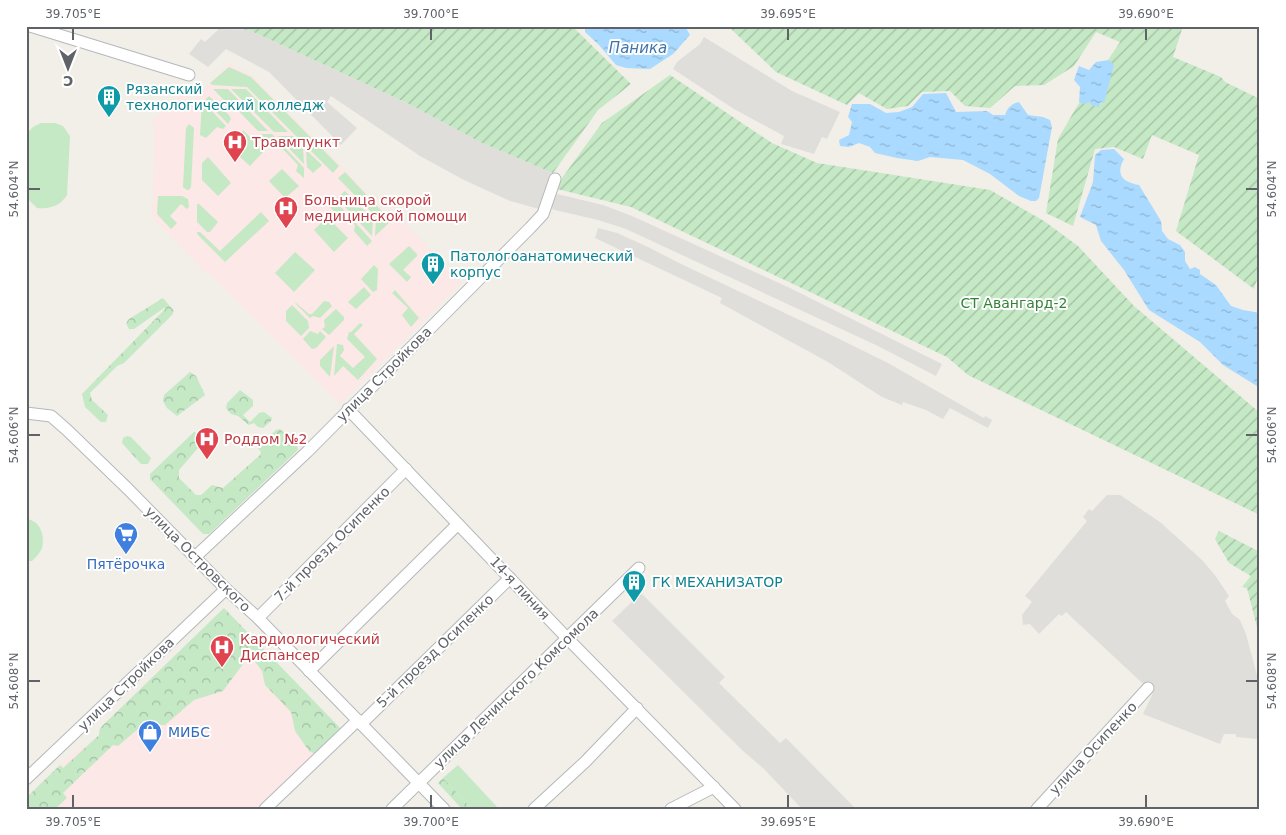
<svg xmlns="http://www.w3.org/2000/svg" width="1286" height="835" font-family="'DejaVu Sans',sans-serif">
  <defs>
    <pattern id="forest-crowns" width="20" height="18" patternUnits="userSpaceOnUse" patternTransform="scale(1.25)"><rect width="20" height="18" fill="#c5e8c5"/><path d="M2 6a3 3 0 1 1 6 0M12 15a3 3 0 1 1 6 0" fill="none" stroke="#a3c0a4"/></pattern>
    <pattern id="garden-furrows" width="10" height="10" patternUnits="userSpaceOnUse" patternTransform="scale(1.25)"><rect width="10" height="10" fill="#c5e8c5"/><path d="M-1 1l2-2M0 10L10 0M9 11l2-2" fill="none" stroke="#a3c0a4"/></pattern>
    <pattern id="water-ripples" width="26" height="14" patternUnits="userSpaceOnUse" patternTransform="scale(1.25)"><rect width="26" height="14" fill="#aadaff"/><path d="M2 4q2-2 4 0t4 0M15 11q2-2 4 0t4 0" fill="none" stroke="#8eb4d2"/></pattern>
  </defs>
  <rect width="100%" height="100%" fill="#f1efe8"/>
  <g fill="#e0deda">
    <polygon points="219,29 249,30 407,103 482,143 553,173 539,209 510,201 464,180 420,156 331,96 327,102 357,128 341,145 269,72 226,49 208,67 189,54 201,39 205,42"/>
    <polygon points="704,37 792,91 840,112 827,139 822,137 814,154 781,144 784,136 734,109 673,69 677,62 700,44"/>
    <polygon points="557,194 603,205 632,216 790,288 942,364 936,376 878,346 626,229 598,220 555,210 550,208"/>
    <polygon points="598,228 617,233 648,247 679,263 823,331 888,363 984,418 985,416 992,420 988,428 950,408 943,419 926,410 903,402 902,405 882,397 828,362 720,303 722,298 595,238"/>
    <polygon points="1107,495 1120,495 1160,522 1202,560 1214,574 1229,596 1225,601 1232,614 1240,620 1246,634 1259,683 1257,739 1236,737 1236,734 1224,734 1220,744 1143,714 1153,693 1066,612 1062,616 1059,614 1039,634 1030,624 1023,625 1022,615 1032,602 1025,596 1087,521 1083,517 1089,509 1092,511"/>
    <polygon points="641,593 725,677 719,683 780,743 786,738 855,808 802,809 763,768 743,751 612,621"/>
  </g>
  <g fill="#fce8e6">
    <polygon points="230,64 249,73 341,165 392,221 398,216 462,282 340,404 209,273 207,274 152,217 155,126 151,122 182,92 193,100 227,65"/>
    <polygon points="224,608 341,729 258,809 26,809 26,798 81,746 87,747 99,735 100,728"/>
  </g>
  <g fill="#c5e8c5">
    <polygon points="229,67 251,77 339,166 333,173 247,87 212,85 210,83"/>
    <polygon points="213,89 228,89 268,131 258,131 231,103 225,101"/>
    <polygon points="231,89 246,89 288,132 274,132"/>
    <polygon points="209,96 229,115 231,119 228,124 205,100"/>
    <polygon points="202,101 226,126 223,129 217,127 206,138 200,135"/>
    <path d="M41,123H55L63,126L70,136L67,195C60,206 50,209 37,208L26,197L27,133L33,127Z"/>
    <polygon points="189,124 194,128 191,187 189,190 187,190 183,187 186,128"/>
    <polygon points="234,131 244,131 264,151 250,166 223,142"/>
    <polygon points="261,134 272,134 304,168 304,178 296,171 298,165 279,145 271,145"/>
    <polygon points="277,136 293,136 303,147 304,164"/>
    <polygon points="306,150 322,165 313,173 307,167"/>
    <polygon points="208,157 231,183 218,196 202,180 202,163"/>
    <polygon points="282,169 299,186 285,198 269,181"/>
    <polygon points="345,172 391,221 375,236 376,217 338,178"/>
    <polygon points="345,191 359,205 343,205 337,198"/>
    <polygon points="158,196 182,196 188,199 189,207 187,209 181,204 170,216 177,223 171,229 157,214"/>
    <polygon points="197,204 199,204 218,222 210,232 207,232 197,222"/>
    <polygon points="330,207 341,207 372,241 367,246 354,231 355,225 344,213 337,215"/>
    <polygon points="345,207 362,208 373,219 372,236"/>
    <polygon points="261,212 269,221 225,262 198,235 197,232 200,232 220,251"/>
    <polygon points="327,217 348,238 334,252 314,230"/>
    <polygon points="409,246 417,254 417,256 403,270 411,277 407,282 389,264"/>
    <polygon points="295,252 315,270 294,292 275,273"/>
    <polygon points="374,265 378,269 377,290 373,292 361,279"/>
    <polygon points="364,287 371,295 356,309 348,302"/>
    <polygon points="395,290 419,318 411,327 402,315 408,308 392,293"/>
    <polygon points="324,301 329,302 332,306 320,318 313,316 310,318 295,303 296,303 309,314 312,314"/>
    <polygon points="292,305 308,321 309,328 301,336 286,321 286,311"/>
    <polygon points="336,309 344,317 344,320 329,335 322,329 325,327 324,320"/>
    <polygon points="360,323 363,325 354,334 377,359 358,380 343,366 334,376 337,344 343,345 344,350 340,356 353,368 365,357 347,339 349,332 351,332"/>
    <polygon points="310,331 318,334 320,331 326,337 316,348 312,349 303,339"/>
    <polygon points="334,346 330,377 320,366 320,360"/>
    <path d="M26,519C40,520 45,535 42,548C40,553 36,557 32,561H26Z"/>
    <polygon points="458,765 499,809 472,809 443,778"/>
  </g>
  <g fill="url(#forest-crowns)">
    <polygon points="163,298 174,311 172,315 124,363 117,366 90,393 92,400 108,415 106,422 101,422 85,407 82,394 166,308 164,308 134,329 129,329 126,323 129,319"/>
    <polygon points="190,372 196,376 205,395 177,416 167,408 163,401 164,395"/>
    <polygon points="240,390 253,400 253,406 243,415 250,422 259,413 264,412 272,418 271,421 263,428 258,427 254,423 249,425 238,416 231,414 226,408 227,403"/>
    <polygon points="280,429 297,446 298,450 209,534 203,534 150,479 150,474 194,432 198,433 204,441 179,470 179,478 196,495 201,495 212,485 223,488 260,455 261,452 258,448 260,445 276,430"/>
    <polygon points="127,436 131,437 151,458 148,464 141,464 122,443 123,438"/>
    <polygon points="224,608 341,729 315,754 309,751 295,731 291,712 265,685 262,671 253,659 246,660 223,691 194,700 165,725 157,725 146,722 118,746 113,745 63,793 67,798 55,809 26,809 26,798 60,765 63,768 99,735 100,728"/>
    <polygon points="443,778 472,809 462,809 438,783"/>
  </g>
  <g fill="url(#garden-furrows)">
    <polygon points="206,26 572,26 631,84 598,110 553,173 482,143 407,103 249,30"/>
    <polygon points="728,26 1183,26 1173,57 1221,77 1225,82 1260,99 1260,270 1254,289 1176,231 1199,155 1152,135 1143,159 1114,147 1095,149 1073,226 1046,213 1058,139 1076,108 1120,42 1096,32 1074,66 1044,85 1015,86 990,108 965,106 950,91 922,92 908,106 887,109 859,93 847,105 776,72"/>
    <polygon points="670,75 772,143 817,163 990,190 1044,221 1078,246 1134,306 1260,413 1260,515 968,375 947,357 631,207 557,189 562,178 602,123"/>
    <polygon points="1219,531 1260,552 1260,639 1247,588 1242,587 1251,576 1229,563 1215,539"/>
  </g>
  <g fill="url(#water-ripples)">
    <polygon points="585,26 685,26 690,35 673,54 650,69 626,68 616,65 599,45 585,32"/>
    <polygon points="1109,60 1114,65 1104,103 1100,102 1099,107 1091,105 1090,102 1083,104 1079,102 1080,87 1074,80 1079,66 1089,70 1096,62"/>
    <path d="M946,93L956,112L987,111L993,115H1005C1008,107 1011,104 1019,102L1028,115L1043,117L1050,120L1052,127L1039,198L1036,201H1031L1019,196L990,174L963,160L930,157L918,161L897,158L875,153L870,147L859,143L849,147L840,146L839,140L849,135L852,122L848,117L852,104H870L886,113L899,112L912,107L923,94Z"/>
    <path d="M1114,149L1124,159C1115,175 1123,182 1139,185L1161,221L1162,231L1168,239L1180,245L1185,252V261L1190,269L1195,267L1200,270V274L1216,285L1231,306L1243,310L1260,313V388L1223,365L1200,342L1149,310L1124,270L1101,241L1096,225L1080,217L1093,182L1095,155L1101,150Z"/>
  </g>
  <g fill="none" stroke-linecap="round" stroke-linejoin="round">
    <g stroke="#b5b8bc" stroke-width="13">
      <g id="minor">
        <polyline points="30,26 189,75"/>
        <polyline points="348,409 567,638 735,809"/>
        <polyline points="26,413 51,416 67,430 128,489 226,589 258,618 444,809"/>
        <polyline points="195,557 307,452 530,228 543,214 555,179"/>
        <polyline points="258,618 406,469"/>
        <polyline points="309,671 458,524"/>
        <polyline points="361,724 510,578"/>
        <polyline points="26,779 226,589"/>
        <polyline points="265,809 358,720"/>
        <polyline points="392,809 639,568"/>
        <polyline points="534,809 585,762 637,708"/>
        <polyline points="671,809 714,787"/>
        <polyline points="1037,809 1148,688"/>
      </g>
    </g>
    <use href="#minor" stroke="#fff" stroke-width="11"/>
  </g>
  <path fill="none" stroke="#5f6368" stroke-width="2" d="M73,28V40M431,28V40M788,28V40M1146,28V40M28,189H40M1246,189H1258M28,435H40M1246,435H1258M28,681H40M1246,681H1258M73,795V808M431,795V808M788,795V808M1146,795V808"/>
  <defs>
    <g id="building-pin" transform="scale(1.25)"><path d="M0 17L-7.5 6A9.5 9.5 0 1 1 7.5 6Z" fill="#0f9aa8" stroke="#fff"/><path d="M-4-6H4V6H1V3H-1V6H-4ZM-2.5-4.3h1.7v1.8h-1.7ZM.8-4.3h1.7v1.8H.8ZM-2.5-1h1.7V.8h-1.7ZM.8-1h1.7V.8H.8Z" fill="#fff"/></g>
    <g id="hospital-pin" transform="scale(1.25)"><path d="M0 17L-7.5 6A9.5 9.5 0 1 1 7.5 6Z" fill="#e0444e" stroke="#fff"/><path d="M-5-5h3v3.5h4V-5h3V5h-3V1.5h-4V5h-3Z" fill="#fff"/></g>
    <g id="supermarket-pin" transform="scale(1.25)"><path d="M0 17L-7.5 6A9.5 9.5 0 1 1 7.5 6Z" fill="#3f7fe0" stroke="#fff"/><path d="M-6-5.5h2.5l.6 2H6L4.5 2H-2.5L-4.4-4H-6ZM-1.5 3.2a1.3 1.3 0 1 0 .1 0ZM3 3.2a1.3 1.3 0 1 0 .1 0Z" fill="#fff"/></g>
    <g id="shop-pin" transform="scale(1.25)"><path d="M0 17L-7.5 6A9.5 9.5 0 1 1 7.5 6Z" fill="#3f7fe0" stroke="#fff"/><path d="M-5-2.5h2.3a2.7 3.5 0 0 1 5.4 0H5L5.5 6h-11ZM-1.5-2.5h3a1.5 2.3 0 0 0-3 0Z" fill="#fff"/></g>
  </defs>
  <g fill-rule="evenodd">
    <use href="#building-pin" x="109" y="97"/>
    <use href="#hospital-pin" x="235" y="142"/>
    <use href="#hospital-pin" x="286" y="208"/>
    <use href="#building-pin" x="433" y="264"/>
    <use href="#hospital-pin" x="207" y="439"/>
    <use href="#supermarket-pin" x="126" y="534"/>
    <use href="#building-pin" x="634" y="582"/>
    <use href="#hospital-pin" x="222" y="647"/>
    <use href="#shop-pin" x="150" y="732"/>
  </g>
  <g text-anchor="middle" dominant-baseline="central" stroke-width="4" stroke-linejoin="round" paint-order="stroke">
    <g font-size="14" fill="#0d838f" stroke="#fff" text-anchor="start">
      <text x="126" y="89">Рязанский<tspan x="126" dy="16">технологический колледж</tspan></text>
      <text x="450" y="256">Патологоанатомический<tspan x="450" dy="16">корпус</tspan></text>
      <text x="652" y="582">ГК МЕХАНИЗАТОР</text>
    </g>
    <g font-size="14" fill="#be3a42" stroke="#fff" text-anchor="start">
      <text x="252" y="142">Травмпункт</text>
      <text x="304" y="200">Больница скорой<tspan x="304" dy="16">медицинской помощи</tspan></text>
      <text x="224" y="439">Роддом №2</text>
      <text x="240" y="639">Кардиологический<tspan x="240" dy="16">Диспансер</tspan></text>
    </g>
    <g font-size="14" fill="#348238" stroke="#fff">
      <text x="1014" y="303">СТ Авангард-2</text>
    </g>
    <g font-size="14" fill="#5f6368" stroke="#fff">
      <text transform="translate(384 374) rotate(-45)">улица Стройкова</text>
      <text transform="translate(332 544) rotate(-45)">7-й проезд Осипенко</text>
      <text transform="translate(198 559) rotate(45)">улица Островского</text>
      <text transform="translate(520 588) rotate(47)">14-я линия</text>
      <text transform="translate(435 651) rotate(-44)">5-й проезд Осипенко</text>
      <text transform="translate(126 684) rotate(-44)">улица Стройкова</text>
      <text transform="translate(516 688) rotate(-44)">улица Ленинского Комсомола</text>
      <text transform="translate(1093 748) rotate(-47)">улица Осипенко</text>
    </g>
    <g font-size="14" fill="#366cbe" stroke="#fff">
      <text x="126" y="564">Пятёрочка</text>
      <text x="168" y="732" text-anchor="start">МИБС</text>
    </g>
    <g font-size="15" font-style="italic" fill="#4174aa" stroke="#fff">
      <text x="638" y="48">Паника</text>
    </g>
  </g>
  <rect width="1286" height="835" fill="none" stroke="#ffffff" stroke-width="55"/>
  <g transform="translate(68 68) rotate(180)" stroke="#ffffff" stroke-width="4" paint-order="stroke">
  <path d="M0-4L9 19L0 12L-9 19Z" fill="#5f6368"/>
  <text y="-8" font-size="14" font-weight="bold" text-anchor="middle" fill="#5f6368">С</text>
  </g>
  <rect x="28" y="28" width="1230" height="780" fill="none" stroke="#5f6368" stroke-width="2"/>
  <g font-size="12" text-anchor="middle" fill="#5f6368">
    <text x="73" y="18">39.705°E</text>
    <text x="431" y="18">39.700°E</text>
    <text x="788" y="18">39.695°E</text>
    <text x="1146" y="18">39.690°E</text>
    <text transform="translate(1272 189) rotate(-90)" y="4">54.604°N</text>
    <text transform="translate(14 189) rotate(-90)" y="4">54.604°N</text>
    <text transform="translate(1272 435) rotate(-90)" y="4">54.606°N</text>
    <text transform="translate(14 435) rotate(-90)" y="4">54.606°N</text>
    <text transform="translate(1272 681) rotate(-90)" y="4">54.608°N</text>
    <text transform="translate(14 681) rotate(-90)" y="4">54.608°N</text>
    <text x="73" y="826">39.705°E</text>
    <text x="431" y="826">39.700°E</text>
    <text x="788" y="826">39.695°E</text>
    <text x="1146" y="826">39.690°E</text>
  </g>
</svg>
